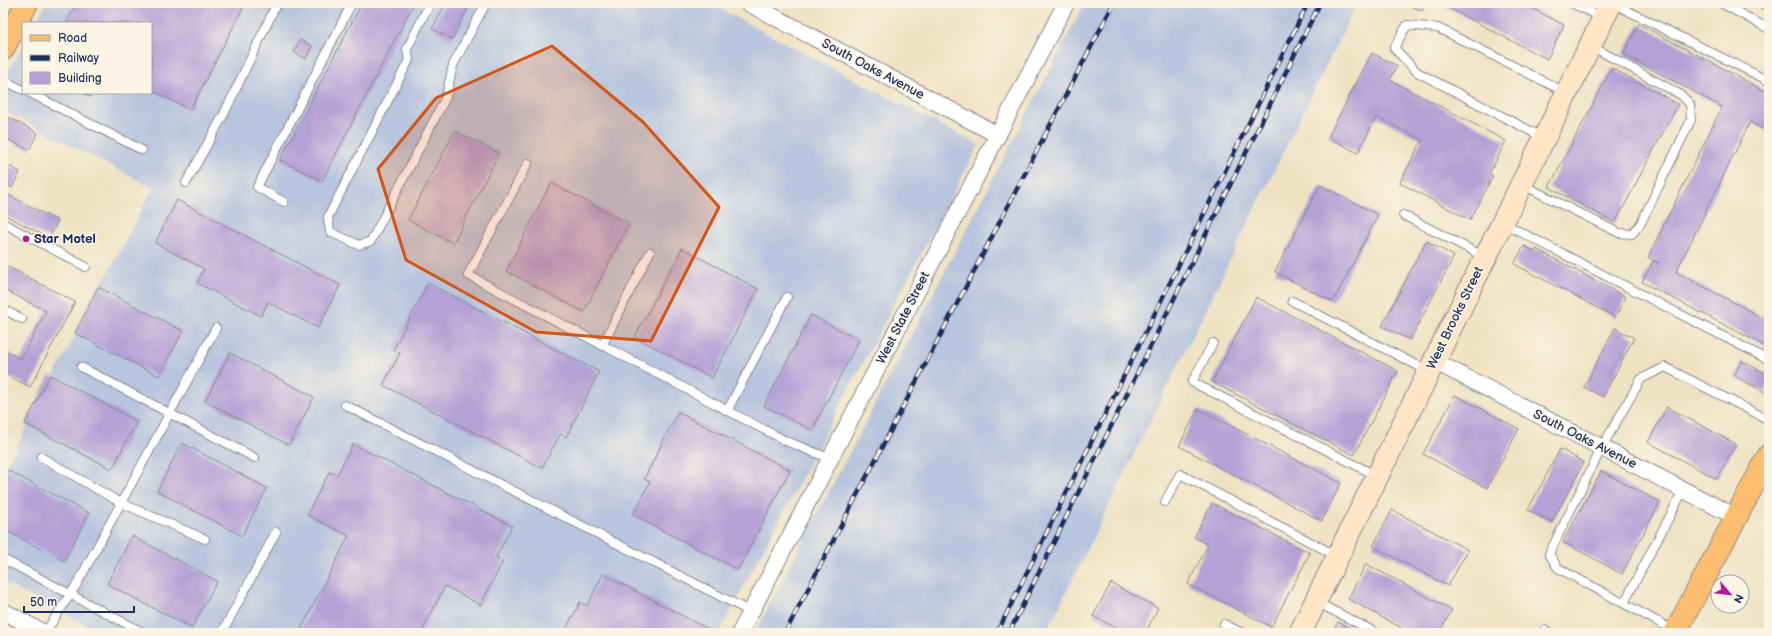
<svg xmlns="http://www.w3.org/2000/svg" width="1772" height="636" font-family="'Balsamiq Sans',sans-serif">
  <rect width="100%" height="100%" fill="#fcf5e5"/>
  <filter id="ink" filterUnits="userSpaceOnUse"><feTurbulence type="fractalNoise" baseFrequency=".025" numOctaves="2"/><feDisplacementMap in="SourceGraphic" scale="8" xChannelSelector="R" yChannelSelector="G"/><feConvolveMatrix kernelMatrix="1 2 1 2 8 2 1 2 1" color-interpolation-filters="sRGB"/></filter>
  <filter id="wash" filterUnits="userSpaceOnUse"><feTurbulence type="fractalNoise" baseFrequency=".012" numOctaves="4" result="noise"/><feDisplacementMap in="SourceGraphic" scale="16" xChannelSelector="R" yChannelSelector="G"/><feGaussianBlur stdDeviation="0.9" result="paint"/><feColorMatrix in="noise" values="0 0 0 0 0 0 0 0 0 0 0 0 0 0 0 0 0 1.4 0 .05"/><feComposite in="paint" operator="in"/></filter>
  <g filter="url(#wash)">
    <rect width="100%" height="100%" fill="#efe2c2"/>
    <g fill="#b8c5de">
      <polygon points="46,3 709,3 979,145 719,633 101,633 3,582 3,472 153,188 3,110 3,81 23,45 23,93 151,93 151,23 35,23"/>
      <polygon points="1085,3 1357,3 1046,633 755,633"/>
    </g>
    <g id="blocks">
      <g fill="#b4a1d6">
        <polygon points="77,3 234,3 243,8 190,110 151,90 151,23 66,23"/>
        <polygon points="362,3 414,3 322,181 280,160"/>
        <polygon points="446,3 471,3 452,39 432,29"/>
        <polygon points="1406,3 1426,3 1422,11"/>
        <polygon points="1439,3 1522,3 1564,25 1547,59"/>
        <polygon points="1751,3 1769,3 1769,12"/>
        <polygon points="1639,24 1769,93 1769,132 1750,122 1676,272 1769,321 1769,348 1642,282 1653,261 1659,263 1648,257 1722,107 1623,54"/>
        <polygon points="300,40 312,46 306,59 294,52"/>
        <polygon points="1372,53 1397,66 1390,80 1506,141 1489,174 1493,176 1470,220 1400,183 1422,140 1376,117 1358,153 1328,137"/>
        <polygon points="1612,68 1678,104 1615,223 1549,187"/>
        <polygon points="83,93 92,93 90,97"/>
        <polygon points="8,117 38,133 29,150 3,137 3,127"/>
        <polygon points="455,131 499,153 453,243 408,220"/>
        <polygon points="3,163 20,172 12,188 3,183"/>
        <polygon points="551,183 629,223 584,312 506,271"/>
        <polygon points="1320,185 1378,215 1333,302 1275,272"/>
        <polygon points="3,192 58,221 49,238 3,214"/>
        <polygon points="177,200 340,285 318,328 268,302 261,316 197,283 204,269 155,243"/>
        <polygon points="1426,241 1454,256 1410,340 1382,326"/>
        <polygon points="1524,246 1535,252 1536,249 1626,297 1615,317 1514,264"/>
        <polygon points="682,248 758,289 712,378 635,337"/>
        <polygon points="3,264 75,302 30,387 3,373 3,350 21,359 46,311 3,289"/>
        <polygon points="428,283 599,372 566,437 560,434 542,468 383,385 400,353 393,350"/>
        <polygon points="98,287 183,331 159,376 75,333"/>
        <polygon points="1256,297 1398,371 1354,455 1212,382"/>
        <polygon points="811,315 859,340 812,430 764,406"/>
        <polygon points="1615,328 1634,338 1603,397 1584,387"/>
        <polygon points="230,353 314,397 289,445 205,401"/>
        <polygon points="1742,361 1769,375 1769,384 1765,392 1734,376"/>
        <polygon points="50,375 137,421 112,469 25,424"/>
        <polygon points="1455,395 1519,429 1487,488 1423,454"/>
        <polygon points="1667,407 1736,444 1717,479 1648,442"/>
        <polygon points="1198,409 1341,483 1322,521 1179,446"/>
        <polygon points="678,412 790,470 738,570 633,515 650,482 644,479"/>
        <polygon points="182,443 267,488 242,536 157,491"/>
        <polygon points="353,444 512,526 496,557 503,561 481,605 445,586 421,633 299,633 349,536 307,515 329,472 337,475"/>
        <polygon points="1560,449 1584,462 1552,522 1528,510"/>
        <polygon points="3,468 89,513 64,561 3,529"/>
        <polygon points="1601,471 1660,502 1622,574 1563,542"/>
        <polygon points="1212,503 1310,553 1271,627 1188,584 1208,545 1194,537"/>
        <polygon points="1392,510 1468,550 1448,586 1373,546"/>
        <polygon points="132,536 217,581 192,628 107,584"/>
        <polygon points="1366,564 1452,610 1439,633 1411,633 1348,599"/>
        <polygon points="603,574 708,629 706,633 564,633 580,602 587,606"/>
        <polygon points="1111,583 1158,608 1145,633 1126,633 1093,616"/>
        <polygon points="1338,622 1360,633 1332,633"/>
        <polygon points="263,627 274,633 260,633"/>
      </g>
    </g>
  </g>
  <g filter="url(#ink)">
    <use href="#blocks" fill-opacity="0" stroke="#858890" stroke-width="1"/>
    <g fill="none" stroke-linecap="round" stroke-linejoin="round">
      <g stroke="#858890" stroke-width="10">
        <g id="lane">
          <polyline points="430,3 407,49 409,60 328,217 330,232 359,245 371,241 446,97 453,65 486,3"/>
          <polyline points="1571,3 1603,18"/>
          <polyline points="1612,3 1769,81"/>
          <polyline points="1721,3 1769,29"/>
          <polyline points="3,80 23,90"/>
          <polyline points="30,93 142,150"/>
          <polyline points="1544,138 1417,72 1394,48 1407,25 1438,28 1567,93"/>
          <polyline points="528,163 468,275 786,441 831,459"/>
          <polyline points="186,183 224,114 277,3"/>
          <polyline points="1523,185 1619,233 1632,234 1641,223 1691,120 1690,104 1681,95 1591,46"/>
          <polyline points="284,202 257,187 352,3"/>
          <polyline points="1403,215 1485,257"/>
          <polyline points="3,223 86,267"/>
          <polyline points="1503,223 1769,360"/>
          <polyline points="1292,301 1428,371"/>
          <polyline points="3,309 22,319"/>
          <polyline points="1213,343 1192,382 1377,476"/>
          <polyline points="602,346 650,252"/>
          <polyline points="81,367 255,458"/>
          <polyline points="345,405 751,612"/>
          <polyline points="727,411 787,297"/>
          <polyline points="41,457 121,503 205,539"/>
          <polyline points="1165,502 1180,474 1337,556"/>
          <polyline points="3,559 144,633"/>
          <polyline points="1316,602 1377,633"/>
          <polyline points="1624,603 1684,489"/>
          <polyline points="1224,624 1242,633"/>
          <polyline points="1545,630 1551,633"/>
          <polyline points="1675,631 1558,568 1549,554 1602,447 1641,379 1665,367 1769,420"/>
          <polyline points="45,633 77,584 216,328"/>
          <polyline points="222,633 276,532"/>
        </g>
      </g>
      <g stroke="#858890" stroke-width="18">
        <g id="street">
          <polyline points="748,3 998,135"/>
          <polyline points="1434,361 1736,517"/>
          <polyline points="3,611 44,633"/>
          <polyline points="740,633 1066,3"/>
        </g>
      </g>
      <g stroke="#858890" stroke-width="24">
        <polyline id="secondary" points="1300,633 1611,3"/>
      </g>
      <g stroke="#858890" stroke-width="24">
        <g id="primary">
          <polyline points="3,49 27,3"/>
          <polyline points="1675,633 1769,455"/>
        </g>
      </g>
      <use href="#lane" stroke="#fff" stroke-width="8"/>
      <use href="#street" stroke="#fff" stroke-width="16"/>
      <use href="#secondary" stroke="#fee5c5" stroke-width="22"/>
      <use href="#primary" stroke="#fcbd6f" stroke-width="22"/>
      <g stroke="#1b2f5e" stroke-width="4.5">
        <g id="rail">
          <polyline points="785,633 1114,3"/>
          <polyline points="997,633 1308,3"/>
          <polyline points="1009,633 1320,3"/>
        </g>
      </g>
      <use href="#rail" stroke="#fcf5e5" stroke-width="3" stroke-dasharray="9" stroke-linecap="butt"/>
    </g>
  </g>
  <path fill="#d45514" fill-opacity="0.2" stroke="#d45514" stroke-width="3" stroke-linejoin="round" d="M552,46L643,122L719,207L651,341L536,332L406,260L378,169L436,98Z"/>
  <circle fill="#b5179e" stroke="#fcf5e5" stroke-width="1.5" cx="26" cy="239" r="4"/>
  <g text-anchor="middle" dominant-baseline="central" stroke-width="3.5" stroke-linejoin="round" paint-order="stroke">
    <g font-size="13" fill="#1b2f5e" stroke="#fcf5e5">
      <text transform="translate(873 69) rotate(28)">South Oaks Avenue</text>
      <text transform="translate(903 318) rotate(-63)">West State Street</text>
      <text transform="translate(1455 318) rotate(-64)">West Brooks Street</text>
      <text transform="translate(1585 439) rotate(27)">South Oaks Avenue</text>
    </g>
    <g font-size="13" font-weight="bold" fill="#1b2f5e" stroke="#fcf5e5" text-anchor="start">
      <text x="34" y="239">Star Motel</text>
    </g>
  </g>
  <rect width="1772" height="636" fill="none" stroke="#fcf5e5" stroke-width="16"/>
  <rect x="22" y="22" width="130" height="72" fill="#fcf5e5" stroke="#a2a6af"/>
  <rect x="30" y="35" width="20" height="6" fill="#fcbd6f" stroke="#a2a6af"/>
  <text x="58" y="42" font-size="12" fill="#1b2f5e">Road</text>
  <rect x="30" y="55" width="20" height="6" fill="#1b2f5e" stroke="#a2a6af"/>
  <text x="58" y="62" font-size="12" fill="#1b2f5e">Railway</text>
  <rect x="30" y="72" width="20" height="12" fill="#b4a1d6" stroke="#a2a6af"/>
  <text x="58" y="82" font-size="12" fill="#1b2f5e">Building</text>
  <g transform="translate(1730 594) rotate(118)"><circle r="19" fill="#fcf5e5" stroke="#a2a6af"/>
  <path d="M0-3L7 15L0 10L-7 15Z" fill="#b5179e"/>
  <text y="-6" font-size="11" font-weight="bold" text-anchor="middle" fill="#1b2f5e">N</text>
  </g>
  <path d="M24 606v6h110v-6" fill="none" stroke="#1b2f5e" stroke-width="2"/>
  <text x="30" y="606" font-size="12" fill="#1b2f5e" stroke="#fcf5e5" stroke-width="3" paint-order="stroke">50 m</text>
</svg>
